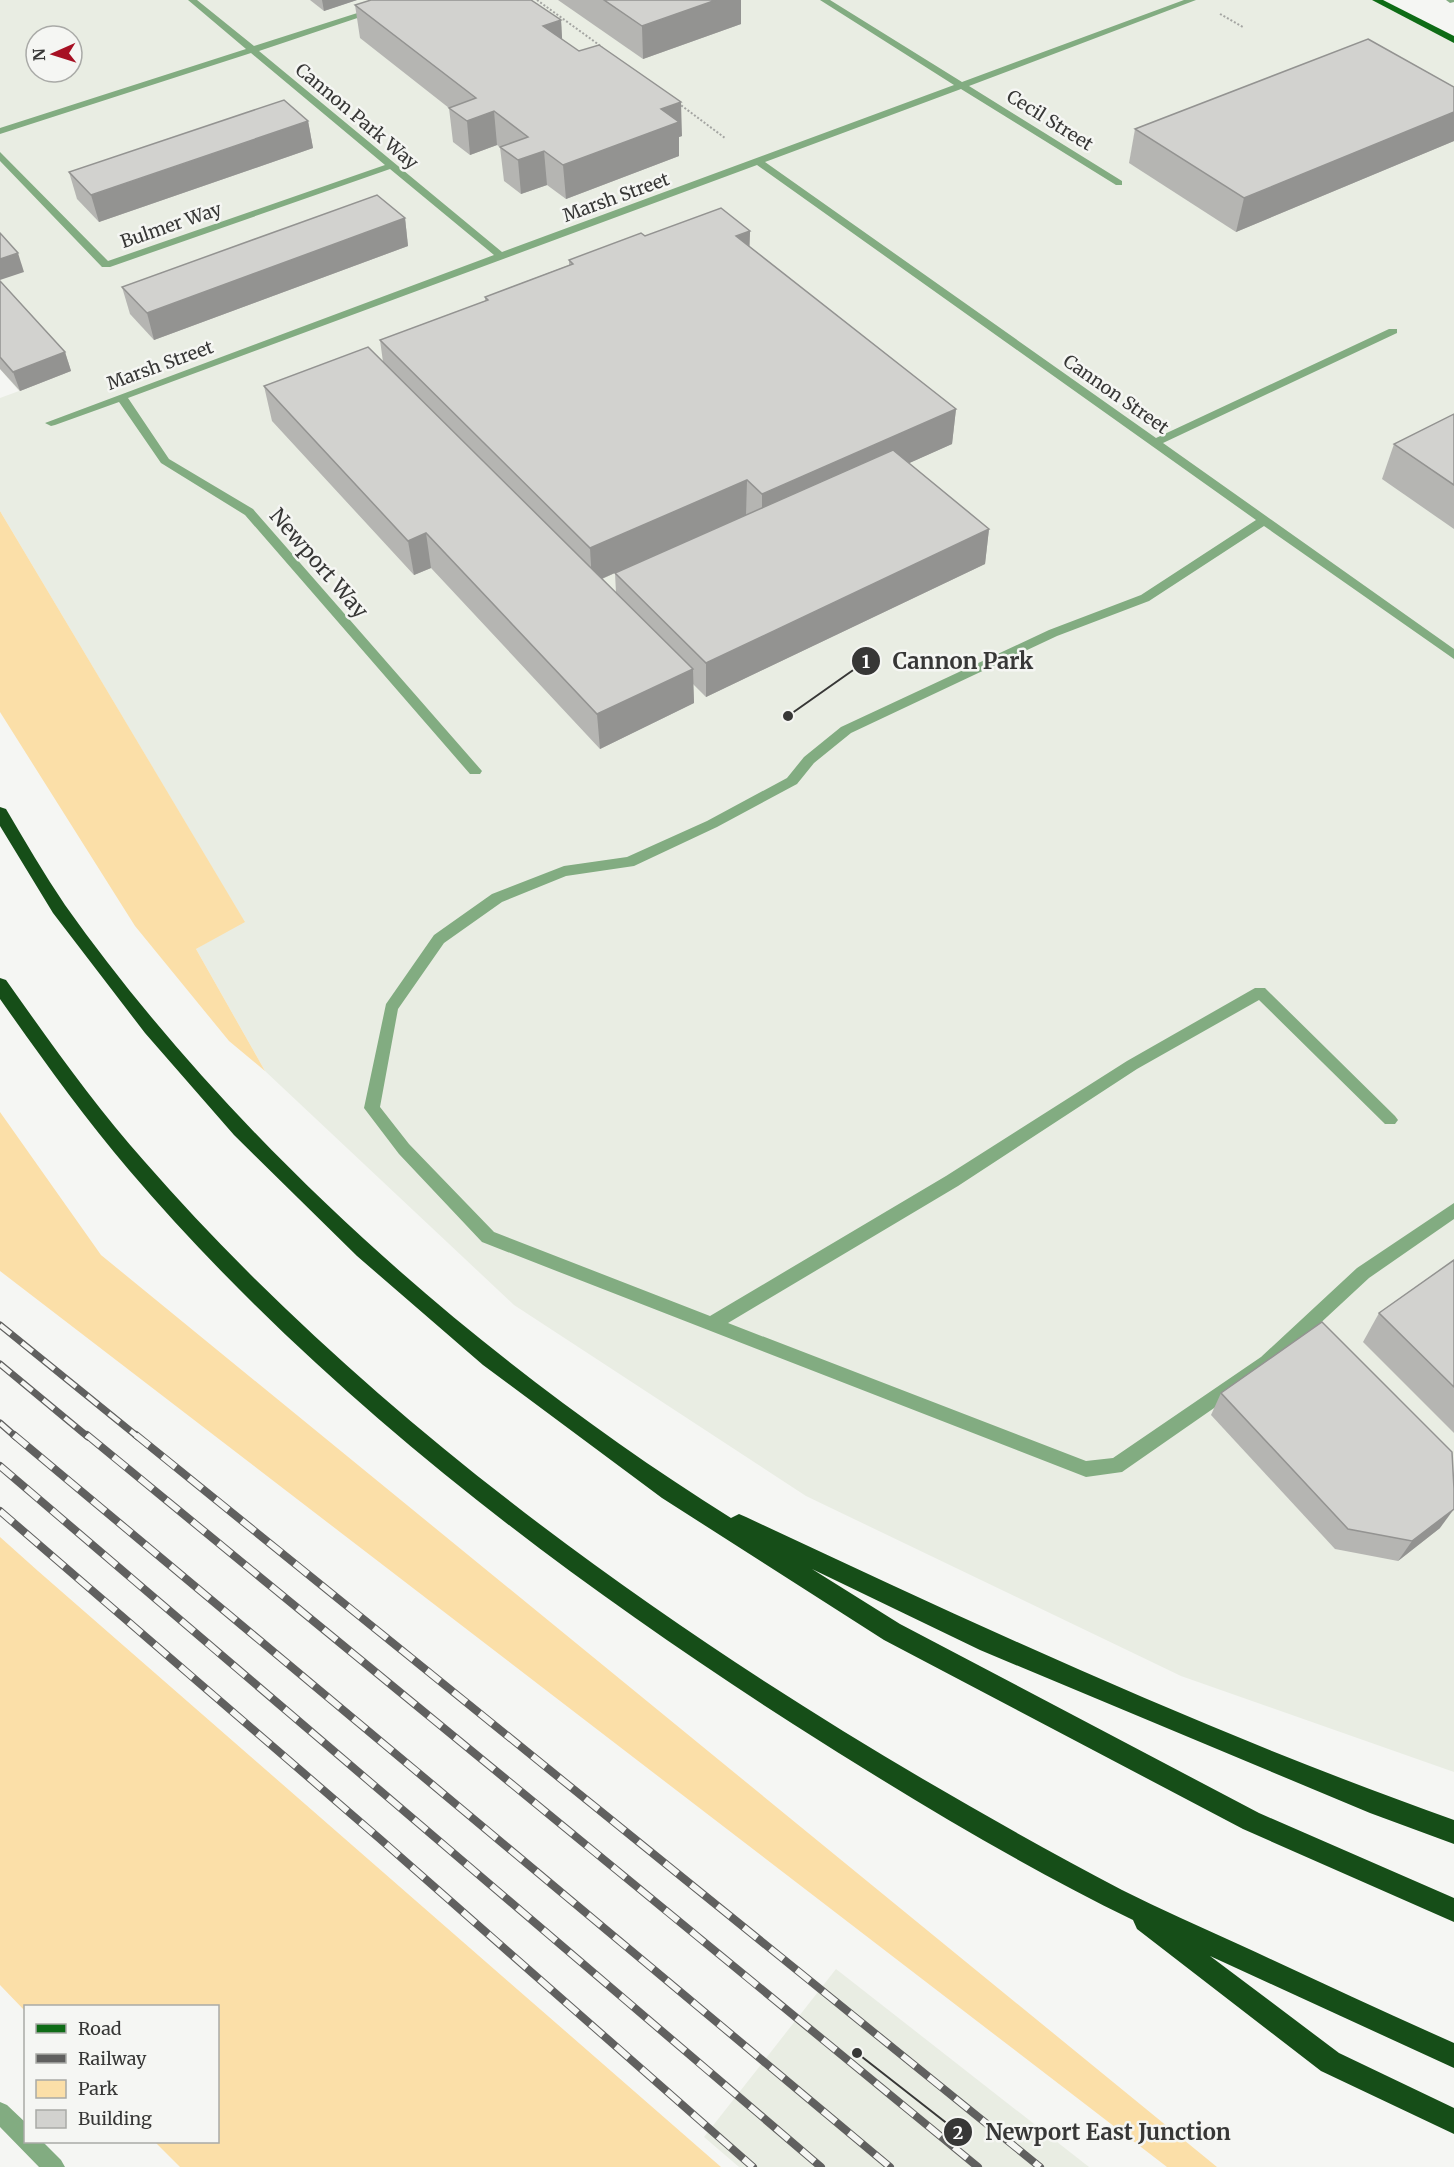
<svg xmlns="http://www.w3.org/2000/svg" width="1454" height="2167" font-family="Merriweather,serif">
  <rect width="100%" height="100%" fill="#f5f6f3"/>
  <g fill="#e9ede3" fill-rule="evenodd">
    <path d="M0,0H1376L1454,40V1772L1181,1676L806,1496L514,1305L265,1071L196,949L244,921L0,511V398L19,391L0,369ZM36,36H72V72H36Z"/>
    <polygon points="836,1969 1089,2167 739,2167 704,2137"/>
  </g>
  <g fill="#fbdfa8">
    <polygon points="0,511 245,922 196,949 265,1071 229,1041 135,926 0,712"/>
    <polygon points="0,1112 101,1255 1217,2167 1167,2167 0,1271"/>
    <polygon points="0,1537 38,1571 721,2167 180,2167 155,2142 218,2142 218,2006 26,2006 25,2011 0,1985"/>
  </g>
  <g fill="none" stroke-linecap="round" stroke-linejoin="round">
    <g stroke="#a4a5a2" stroke-width="2" stroke-dasharray="2 2" stroke-linecap="butt">
      <polyline points="537,0 602,47"/>
      <polyline points="1220,14 1243,27"/>
      <polyline points="678,103 725,138"/>
    </g>
    <g fill="#82ac81" fill-rule="evenodd">
      <polygon points="188,0 197,0 254,46 398,0 411,0 259,51 502,252 954,85 820,0 830,0 962,82 1184,0 1196,0 969,86 1122,181 1122,185 1116,185 961,89 765,162 1156,438 1389,329 1397,329 1397,333 1163,443 1454,649 1454,659 1264,526 1149,601 1057,636 851,733 814,763 797,784 717,827 634,866 566,876 502,902 444,943 398,1009 380,1107 409,1144 494,1232 710,1316 946,1176 1127,1061 1255,988 1265,988 1395,1116 1398,1120 1395,1124 1385,1124 1259,1000 1137,1069 958,1186 728,1323 1086,1461 1113,1458 1261,1357 1357,1268 1454,1203 1454,1219 1369,1278 1273,1367 1122,1472 1086,1477 482,1242 399,1154 364,1108 386,1004 434,935 492,894 564,866 627,857 707,821 787,778 804,757 841,727 1049,630 1141,595 1256,520 757,165 128,398 169,459 253,509 482,771 480,774 470,774 245,515 161,463 119,402 55,425 51,426 45,423 494,255 390,169 110,267 102,267 0,161 0,152 108,261 385,165 251,53 0,134 0,128 246,49"/>
      <polygon points="1446,0 1454,0 1454,2 1450,3"/>
      <polygon points="0,2102 7,2105 26,2123 26,2142 43,2142 61,2160 65,2167 39,2167 0,2127"/>
    </g>
    <polygon fill="#0e6c16" fill-rule="evenodd" points="1372,0 1383,0 1454,36 1454,43"/>
    <g fill="#164e18" fill-rule="evenodd">
      <path d="M0,807L6,809C25,841 44,874 65,905C236,1146 482,1362 731,1518L739,1514L746,1517C978,1626 1212,1734 1454,1820V1844L1370,1813L980,1650L812,1569L900,1624L1259,1813L1454,1898V1922L1243,1829L884,1640L662,1498L483,1365L357,1256L234,1135L145,1033L53,913L0,826Z"/>
      <path d="M0,978L6,980C50,1042 94,1105 145,1162C407,1462 772,1705 1122,1890C1160,1909 1199,1926 1238,1944C1310,1977 1382,2011 1454,2043V2068L1210,1956L1339,2053L1454,2108V2134L1321,2071L1137,1929L1133,1920C1016,1863 903,1794 793,1724C553,1570 315,1388 129,1170C83,1116 41,1057 0,999Z"/>
    </g>
    <g stroke="#60605f" stroke-width="7">
      <g id="rail-far1">
        <polyline points="0,1325 138,1437"/>
        <polyline points="0,1364 88,1437"/>
        <polyline points="0,1423 16,1437"/>
      </g>
    </g>
    <g stroke="#60605f" stroke-width="8">
      <g id="rail">
        <polyline points="14,1435 890,2167"/>
        <polyline points="87,1435 978,2167"/>
        <polyline points="136,1435 1040,2167"/>
        <polyline points="0,1466 821,2167"/>
        <polyline points="0,1511 380,1839 753,2167"/>
      </g>
    </g>
    <use href="#rail-far1" stroke="#f5f6f3" stroke-width="4.5" stroke-dasharray="14" stroke-linecap="butt"/>
    <use href="#rail" stroke="#f5f6f3" stroke-width="6" stroke-dasharray="17" stroke-linecap="butt"/>
  </g>
  <g fill="#b5b5b2" fill-rule="evenodd">
    <polygon points="310,0 357,0 324,11"/>
    <polygon points="558,0 741,0 741,24 643,59"/>
    <polygon points="355,5 561,20 562,39 682,136 679,137 679,156 566,199 547,185 521,194 504,181 500,147 497,145 470,155 453,142 449,108 360,38"/>
    <polygon points="1454,87 1454,141 1236,232 1129,163 1135,129"/>
    <polygon points="308,121 313,148 99,222 77,199 69,172"/>
    <polygon points="405,218 408,246 154,340 130,314 122,287"/>
    <path d="M750,231L749,246L956,409L952,444L909,463L989,529L985,564L706,697L693,684L694,703L600,749L431,568L414,575L272,421L264,386L383,362L380,340L485,301V297L569,265V260L645,236ZM615,573L616,593L602,579Z"/>
    <polygon points="0,281 65,352 71,371 20,391 0,369"/>
    <polygon points="1454,414 1454,529 1382,479 1394,444"/>
    <polygon points="1454,1260 1454,1433 1363,1342 1379,1313"/>
    <polygon points="1221,1393 1440,1528 1398,1561 1335,1549 1211,1415"/>
  </g>
  <g fill="#939391">
    <polygon points="322,0 357,0 324,11"/>
    <polygon points="712,0 741,0 741,24 643,59 642,26"/>
    <polygon points="561,20 563,54 543,26"/>
    <polygon points="681,102 682,136 679,137 679,156 566,199 563,165 661,109"/>
    <polygon points="494,111 497,145 470,155 467,121"/>
    <polygon points="1454,112 1454,141 1236,232 1244,198"/>
    <polygon points="308,121 313,148 99,222 91,195"/>
    <polygon points="544,151 547,185 521,194 518,160"/>
    <polygon points="405,218 408,246 154,340 147,313"/>
    <polygon points="750,231 749,265 736,236"/>
    <polygon points="18,253 24,272 0,280 0,259"/>
    <polygon points="65,352 71,371 20,391 13,372"/>
    <polygon points="956,409 952,444 762,529 762,494"/>
    <polygon points="747,480 746,515 592,583 590,548"/>
    <polygon points="989,529 985,564 706,697 706,663"/>
    <polygon points="426,533 431,568 414,575 408,541"/>
    <polygon points="693,669 694,703 600,749 597,714"/>
    <polygon points="1454,1509 1440,1528 1398,1561 1412,1541"/>
  </g>
  <g fill="#d2d2cf" stroke="#939391" stroke-width="1.5">
    <polygon points="371,0 531,0 561,20 543,26 579,51 599,45 681,102 661,109 679,122 563,165 544,151 518,160 500,147 528,137 494,111 467,121 449,108 476,98 355,5"/>
    <polygon points="604,0 716,0 642,26"/>
    <polygon points="1368,39 1454,87 1454,112 1244,198 1135,129"/>
    <polygon points="284,100 308,121 91,195 69,172"/>
    <polygon points="377,195 405,218 147,313 122,287"/>
    <polygon points="721,208 750,231 736,236 956,409 762,494 747,480 590,548 380,340 488,300 485,297 573,264 569,260 641,233 645,236"/>
    <polygon points="0,233 18,253 0,259"/>
    <polygon points="0,281 65,352 13,372 0,357"/>
    <polygon points="368,347 693,669 597,714 426,533 408,541 264,386"/>
    <polygon points="1454,414 1454,485 1394,444"/>
    <polygon points="893,450 989,529 706,663 615,573"/>
    <polygon points="1454,1260 1454,1387 1379,1313"/>
    <polygon points="1322,1322 1452,1452 1454,1489 1454,1509 1412,1541 1348,1529 1221,1393"/>
  </g>
  <g text-anchor="middle" dominant-baseline="central" stroke-width="5" stroke-linejoin="round" paint-order="stroke">
    <g font-size="18" fill="#373736" stroke="#f5f6f3">
      <text transform="translate(357 116) rotate(40)">Cannon Park Way</text>
      <text transform="translate(1050 120) rotate(32)">Cecil Street</text>
      <text transform="translate(616 197) rotate(-20)">Marsh Street</text>
      <text transform="translate(171 225) rotate(-19)">Bulmer Way</text>
      <text transform="translate(160 365) rotate(-20)">Marsh Street</text>
      <text transform="translate(1116 394) rotate(35)">Cannon Street</text>
    </g>
    <g font-size="21" fill="#373736" stroke="#f5f6f3">
      <text transform="translate(319 563) rotate(49)">Newport Way</text>
    </g>
  </g>
  <path fill="none" stroke="#373736" stroke-width="2" d="M788 716L866 661M857 2053L958 2132"/>
  <g fill="#373736" stroke="#f5f6f3" stroke-width="2">
    <circle cx="788" cy="716" r="6"/>
    <circle cx="857" cy="2053" r="6"/>
    <circle cx="866" cy="661" r="15"/>
    <circle cx="958" cy="2132" r="15"/>
  </g>
  <g font-size="18" text-anchor="middle" font-weight="bold" fill="#fff">
    <text x="866" y="668">1</text>
    <text x="958" y="2139">2</text>
  </g>
  <g font-size="22" text-anchor="middle" font-weight="bold" fill="#373736" stroke="#f5f6f3" stroke-width="5" stroke-linejoin="round" paint-order="stroke">
    <text x="963" y="669">Cannon Park</text>
    <text x="1108" y="2140">Newport East Junction</text>
  </g>
  <rect x="24" y="2005" width="195" height="138" fill="#f5f6f3" stroke="#a9aaa7" stroke-width="1.5"/>
  <rect x="36" y="2024" width="30" height="9" fill="#0e6c16" stroke="#a9aaa7" stroke-width="1.5"/>
  <text x="78" y="2035" font-size="18" fill="#373736">Road</text>
  <rect x="36" y="2054" width="30" height="9" fill="#60605f" stroke="#a9aaa7" stroke-width="1.5"/>
  <text x="78" y="2065" font-size="18" fill="#373736">Railway</text>
  <rect x="36" y="2080" width="30" height="18" fill="#fbdfa8" stroke="#a9aaa7" stroke-width="1.5"/>
  <text x="78" y="2095" font-size="18" fill="#373736">Park</text>
  <rect x="36" y="2110" width="30" height="18" fill="#d2d2cf" stroke="#a9aaa7" stroke-width="1.5"/>
  <text x="78" y="2125" font-size="18" fill="#373736">Building</text>
  <g transform="translate(54 54) rotate(267)"><circle r="28" fill="#f5f6f3" stroke="#a9aaa7" stroke-width="1.5"/>
  <path d="M0-4.5L10 22L0 15L-10 22Z" fill="#a71023"/>
  <text y="-9" font-size="16" font-weight="bold" text-anchor="middle" fill="#373736">N</text>
  </g>
</svg>
